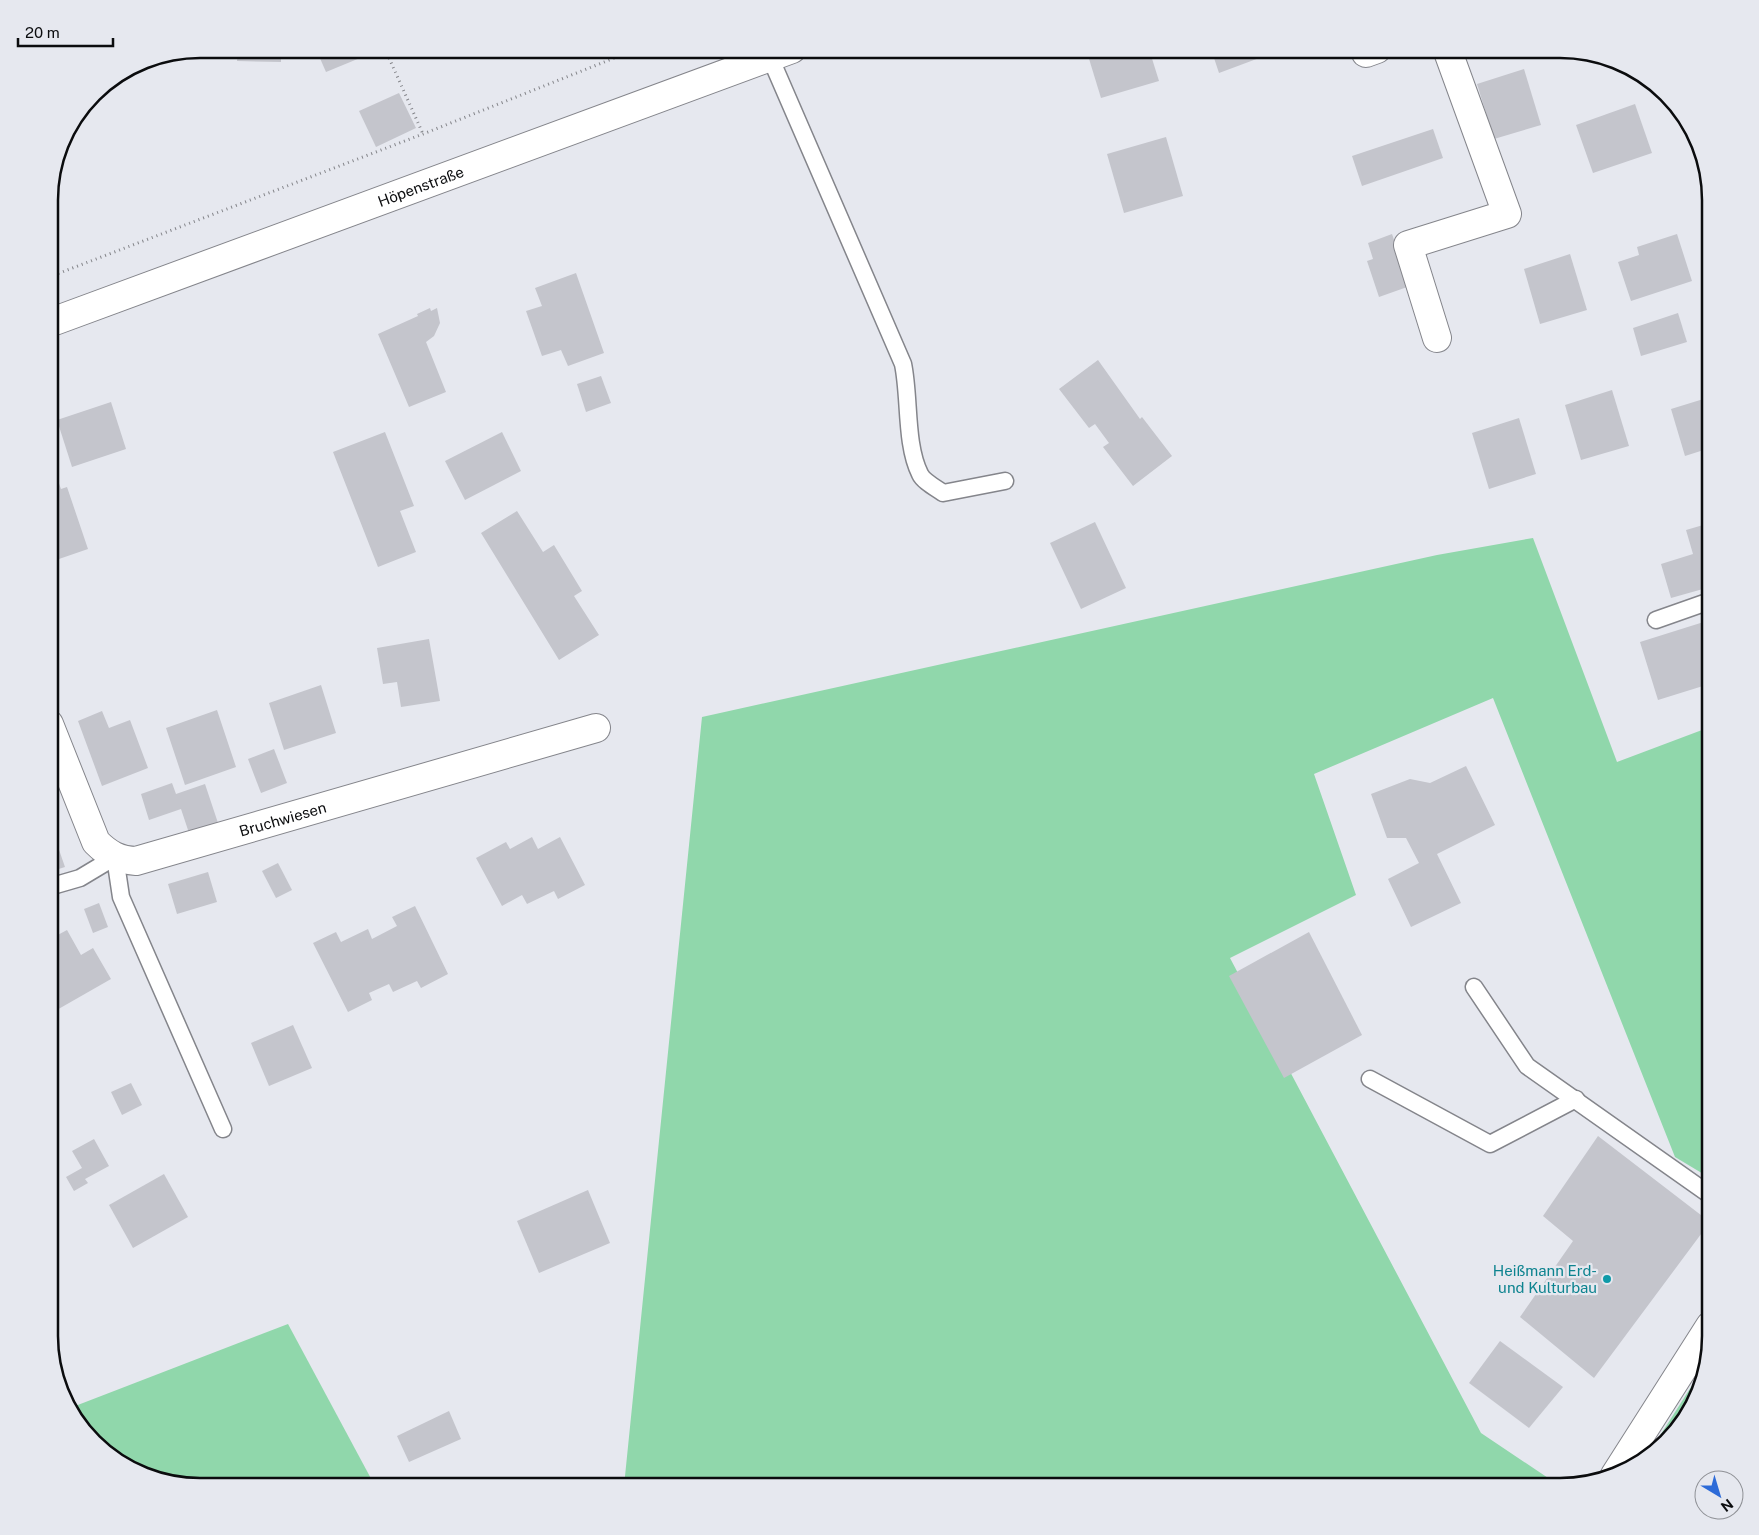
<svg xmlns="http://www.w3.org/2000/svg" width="1759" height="1535" font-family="'Public Sans',sans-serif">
  <rect width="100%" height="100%" fill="#e6e8ef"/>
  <g fill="#90d7ab">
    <polygon points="1533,538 1617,762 1710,727 1710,1178 1675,1157 1493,698 1314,774 1356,895 1230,958 1481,1433 1560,1486 624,1486 702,717 1437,555"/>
    <polygon points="288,1324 375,1486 199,1486 142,1475 93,1442 70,1408"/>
    <polygon points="1705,1365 1699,1393 1666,1442 1649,1453"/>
  </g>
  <g fill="#c4c5cc">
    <polygon points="238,49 281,49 281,62 237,61"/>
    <polygon points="316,49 356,49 360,58 326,72"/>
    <polygon points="1086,49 1149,49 1159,81 1101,98"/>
    <polygon points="1211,49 1271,49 1273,53 1219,73"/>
    <polygon points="1524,69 1541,125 1494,139 1477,84"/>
    <polygon points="399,93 416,128 376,147 359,111"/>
    <polygon points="1635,104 1652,153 1593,173 1576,125"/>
    <polygon points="1433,129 1443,158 1362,186 1352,156"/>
    <polygon points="1166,137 1183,196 1124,213 1107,154"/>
    <polygon points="1392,234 1410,286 1379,297 1367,261 1373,259 1368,243"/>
    <polygon points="1677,234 1692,281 1631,301 1618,262 1639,255 1637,247"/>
    <polygon points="1570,254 1587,310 1540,324 1524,269"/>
    <polygon points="576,273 604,353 568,366 561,350 542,356 526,311 542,306 535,288"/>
    <polygon points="430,308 431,311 437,308 440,323 434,336 426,342 446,392 409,407 378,334 418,316 417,314"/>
    <polygon points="1678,313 1687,342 1641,356 1633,328"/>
    <polygon points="1098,360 1140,419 1142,417 1172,456 1133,486 1103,447 1109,443 1095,424 1089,428 1059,389"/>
    <polygon points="601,376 611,403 586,412 577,384"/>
    <polygon points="1612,390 1629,446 1581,460 1565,405"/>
    <polygon points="1710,397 1710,448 1685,456 1671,409"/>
    <polygon points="111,402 126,449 72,467 57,420"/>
    <polygon points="1519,418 1536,474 1489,489 1472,433"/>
    <polygon points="385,432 414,506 400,511 416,552 378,567 333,452"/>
    <polygon points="502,432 521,471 465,500 445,461"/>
    <polygon points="49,456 61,489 67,487 88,549 59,559 49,532"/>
    <polygon points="517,511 543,552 554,545 582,591 574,596 599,635 559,660 481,533"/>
    <polygon points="1095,522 1126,588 1081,609 1050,543"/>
    <polygon points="1710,523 1710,587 1671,598 1661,564 1693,554 1686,530"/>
    <polygon points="1710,620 1710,708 1703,686 1658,700 1640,642"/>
    <polygon points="429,639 440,701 401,707 397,682 383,684 377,648"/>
    <polygon points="321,685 336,733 284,750 269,703"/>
    <polygon points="217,710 236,767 185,785 166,728"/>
    <polygon points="102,711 109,728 130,720 148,768 102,786 78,721"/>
    <polygon points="274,749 287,783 261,793 248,759"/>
    <polygon points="1466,766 1495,825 1437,854 1461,903 1411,927 1388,879 1419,863 1406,838 1387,838 1371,794 1410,779 1430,783"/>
    <polygon points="172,783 176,794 205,784 218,823 189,833 181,809 149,820 141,794"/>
    <polygon points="49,821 65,867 49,872"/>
    <polygon points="532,837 538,849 560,837 585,885 558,899 554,891 527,904 522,895 502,906 476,858 506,842 510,849"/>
    <polygon points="278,863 292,890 276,898 262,871"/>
    <polygon points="208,872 217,902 177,914 168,884"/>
    <polygon points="99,903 108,927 93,933 84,909"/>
    <polygon points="415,906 448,974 421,988 417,981 393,992 389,984 369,993 372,1000 348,1012 313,943 336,932 341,942 368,929 372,939 397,926 392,917"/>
    <polygon points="67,930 81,955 93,948 111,979 55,1011 49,1001 49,932 51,931 54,937"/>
    <polygon points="1309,932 1362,1035 1284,1078 1229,976"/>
    <polygon points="293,1025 312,1068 269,1086 251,1043"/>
    <polygon points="131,1083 142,1105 122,1115 111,1092"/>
    <polygon points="1598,1136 1710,1222 1594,1378 1520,1317 1573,1241 1543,1216"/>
    <polygon points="94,1139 109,1166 85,1179 88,1183 74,1191 66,1177 82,1168 72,1151"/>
    <polygon points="164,1174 188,1217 133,1248 109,1205"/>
    <polygon points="588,1190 610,1243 539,1273 517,1221"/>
    <polygon points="1500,1341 1563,1387 1529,1428 1469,1383"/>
    <polygon points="449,1411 461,1439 409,1462 397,1436"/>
  </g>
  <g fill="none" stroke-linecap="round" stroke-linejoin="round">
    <g stroke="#84858b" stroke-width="19">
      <g id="lane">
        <path d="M770,57L903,364C910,397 905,444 920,474C923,481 936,488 943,493L1005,481"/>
        <polyline points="1656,620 1710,601"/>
        <polyline points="49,887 80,878 115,857 121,897 223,1129"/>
        <polyline points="1474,987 1527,1066 1710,1195"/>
        <polyline points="1370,1079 1490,1144 1576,1099"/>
      </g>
    </g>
    <g stroke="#84858b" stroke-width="30">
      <g id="street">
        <polyline points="1365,49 1366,53 1377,49"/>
        <polyline points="1437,338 1408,245 1507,214 1447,49"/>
        <path id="s1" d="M49,724L96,842C109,855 119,860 136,861L596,728"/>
        <polyline points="1615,1475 1710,1326"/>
      </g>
    </g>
    <g stroke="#84858b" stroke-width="30">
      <g id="secondary">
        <path id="s2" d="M49,323L792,49"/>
      </g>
    </g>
    <g stroke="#84858a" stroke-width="3" stroke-dasharray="1 4" stroke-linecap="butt">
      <polyline points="385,49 423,134"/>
      <polyline points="49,277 423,134 637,49"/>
    </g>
    <use href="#lane" stroke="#fff" stroke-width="16"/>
    <use href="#street" stroke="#fff" stroke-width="28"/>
    <use href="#secondary" stroke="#fff" stroke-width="28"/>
  </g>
  <circle fill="#0f9aa8" stroke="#e6e8ef" stroke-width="2" cx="1607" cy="1279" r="5"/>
  <g text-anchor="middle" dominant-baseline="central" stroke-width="4.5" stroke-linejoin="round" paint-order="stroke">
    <g font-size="15" fill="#0b0c0e" stroke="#e6e8ef">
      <text stroke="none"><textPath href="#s2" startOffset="396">Höpenstraße</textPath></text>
      <text stroke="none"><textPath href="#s1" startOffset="325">Bruchwiesen</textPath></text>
    </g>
    <g font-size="15" fill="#0d838f" stroke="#e6e8ef" text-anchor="end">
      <text x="1597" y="1270">Heißmann Erd-<tspan x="1597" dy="17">und Kulturbau</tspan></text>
    </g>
  </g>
  <path d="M0 0H1759V1535H0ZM200 58H1560A142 142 0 0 1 1702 200V1336A142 142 0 0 1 1560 1478H200A142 142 0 0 1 58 1336V200A142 142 0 0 1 200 58Z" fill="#e6e8ef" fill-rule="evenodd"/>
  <path fill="none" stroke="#0b0c0e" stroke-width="2.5" d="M200 58H1560A142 142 0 0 1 1702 200V1336A142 142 0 0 1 1560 1478H200A142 142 0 0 1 58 1336V200A142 142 0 0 1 200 58Z"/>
  <g transform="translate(1719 1495) rotate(142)"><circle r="24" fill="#e6e8ef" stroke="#8e9095"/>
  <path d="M0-4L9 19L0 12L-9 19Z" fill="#2d6bd8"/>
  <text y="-8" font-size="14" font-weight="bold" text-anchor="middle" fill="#0b0c0e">N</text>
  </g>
  <path d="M18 38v8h95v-8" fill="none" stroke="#0b0c0e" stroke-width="2.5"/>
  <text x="25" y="38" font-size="15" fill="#0b0c0e" stroke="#e6e8ef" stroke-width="4" paint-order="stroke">20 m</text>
</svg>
